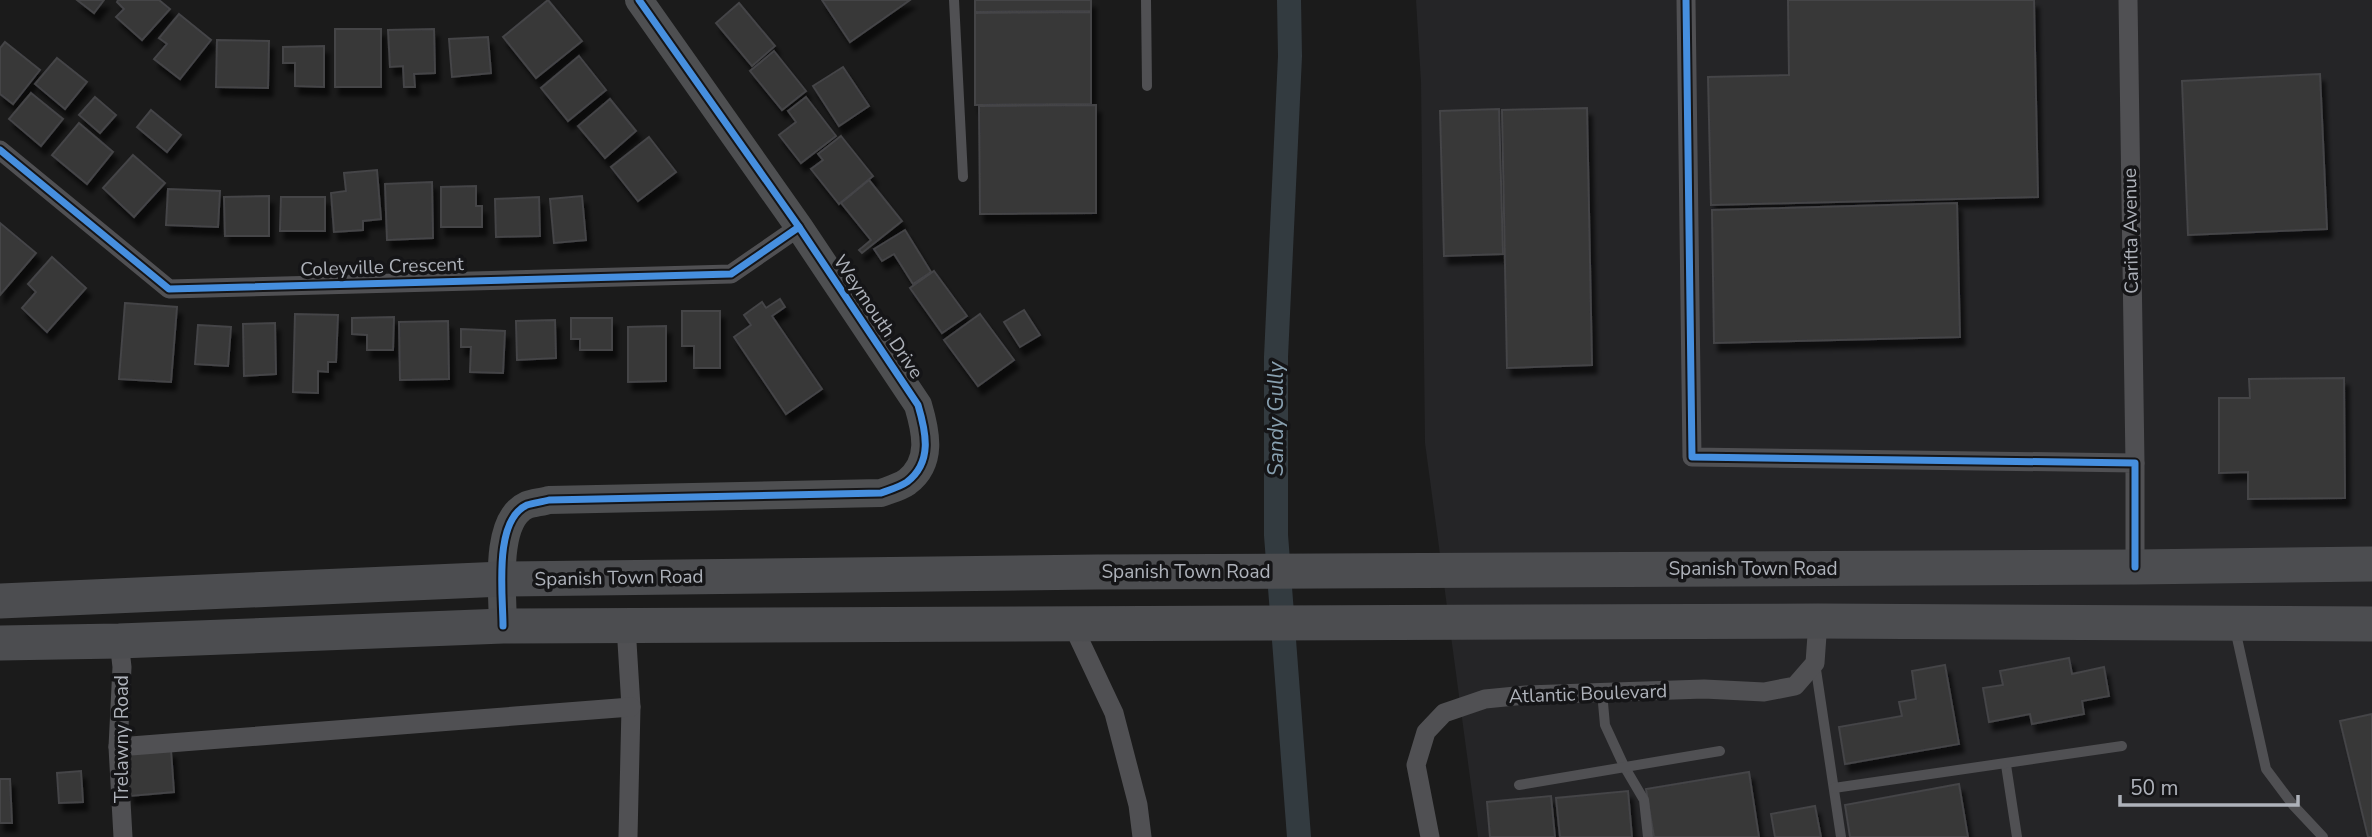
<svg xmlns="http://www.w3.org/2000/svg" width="2372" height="837" font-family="'Nunito Sans',sans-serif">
  <defs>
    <filter id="shadow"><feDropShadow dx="4.5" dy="8" stdDeviation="2" flood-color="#0009"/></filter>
  </defs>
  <rect width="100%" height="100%" fill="#1b1b1b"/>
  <polygon fill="#252527" points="1416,0 2372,0 2372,837 1478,837 1425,443 1421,82"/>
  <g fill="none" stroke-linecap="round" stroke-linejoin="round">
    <polyline stroke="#333b40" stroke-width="24" points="1289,0 1290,56 1276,357 1276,535 1299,837"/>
  </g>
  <g fill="#373738" stroke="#444447" stroke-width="2" filter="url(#shadow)">
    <polygon points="77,0 104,0 94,13"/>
    <polygon points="118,0 159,0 170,9 142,40 116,17 124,9 117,2"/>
    <polygon points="548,0 582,41 536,78 503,37"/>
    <polygon points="822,0 910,0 850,42"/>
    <polygon points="975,0 1091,0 1091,11 975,12"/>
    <polygon points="1788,0 2034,0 2038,197 1711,205 1708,77 1789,75"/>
    <polygon points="739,3 775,46 752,66 716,23"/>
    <polygon points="1091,12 1091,104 975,105 975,13"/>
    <polygon points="179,14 211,40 180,79 154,59 167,44 159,38"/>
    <rect x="335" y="29" width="46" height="58"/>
    <polygon points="434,29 435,73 414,74 415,87 404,87 403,66 390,67 388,30"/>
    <polygon points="488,37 491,73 452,77 449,39"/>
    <polygon points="217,40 269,41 268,88 216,87"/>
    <polygon points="5,42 40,70 13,104 0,94 0,48"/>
    <polygon points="324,46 324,87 295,86 295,63 283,63 283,47"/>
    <polygon points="774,51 806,91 782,110 750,71"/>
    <polygon points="579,56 606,90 568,121 541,88"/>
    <polygon points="57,58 87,82 65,109 35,84"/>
    <polygon points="843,67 869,106 839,126 813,86"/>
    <polygon points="2320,74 2327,229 2188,235 2182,81"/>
    <polygon points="31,93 63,119 41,146 9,119"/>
    <polygon points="95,97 116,115 100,133 79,115"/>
    <polygon points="806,97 836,136 801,163 779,135 796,122 788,111"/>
    <polygon points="610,99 636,131 605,158 578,126"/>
    <polygon points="1096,105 1096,213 980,214 979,106"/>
    <polygon points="1587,108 1592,365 1507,368 1502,110"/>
    <polygon points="1499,109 1503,254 1444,256 1440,111"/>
    <polygon points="151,110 181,135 167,152 137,127"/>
    <polygon points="79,123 113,152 87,184 52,155"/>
    <polygon points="841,136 873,176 839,204 811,169 823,160 818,154"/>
    <polygon points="649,137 676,172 638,201 611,167"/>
    <polygon points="133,155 165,183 134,217 103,188"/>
    <polygon points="377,170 381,219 363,221 363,230 334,232 331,193 346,191 344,173"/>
    <polygon points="869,180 902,221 862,253 859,250 871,240 841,203"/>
    <polygon points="432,182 433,238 387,240 385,184"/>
    <polygon points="476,186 476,206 482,206 482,227 441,227 441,187"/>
    <polygon points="168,189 220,191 218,227 166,225"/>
    <polygon points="269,196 269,236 225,236 224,197"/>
    <polygon points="582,196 586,240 554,243 550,199"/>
    <polygon points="281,197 325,197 325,231 280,231"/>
    <polygon points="539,197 540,236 496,237 495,199"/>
    <polygon points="1957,203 1960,337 1714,343 1712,210"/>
    <polygon points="0,223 36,253 0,295"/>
    <polygon points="905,230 931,272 913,284 894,254 882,261 874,249"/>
    <polygon points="52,257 86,288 47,332 22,308 36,292 28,284"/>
    <polygon points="934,271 967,316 942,333 910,288"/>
    <polygon points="780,299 785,307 772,316 822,389 786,414 734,337 751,325 744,315 762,302 766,308"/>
    <polygon points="125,303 177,307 171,382 119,379"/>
    <polygon points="1024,310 1040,335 1020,347 1004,322"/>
    <polygon points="682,311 720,311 720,368 694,368 694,346 682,346"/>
    <polygon points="295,314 338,315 336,362 328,362 328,372 318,371 318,393 293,392"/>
    <polygon points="980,314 1014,360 978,386 944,340"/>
    <polygon points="394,317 393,350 367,350 367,335 352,334 352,318"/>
    <polygon points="571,318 612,318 612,350 580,350 580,339 571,339"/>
    <polygon points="555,320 556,358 517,360 516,321"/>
    <polygon points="448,321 449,379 400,380 399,322"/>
    <polygon points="275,323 276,374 244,376 243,324"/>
    <polygon points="198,325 231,327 228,366 195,364"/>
    <polygon points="666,326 666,381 628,382 628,327"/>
    <polygon points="461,329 505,331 503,373 470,372 471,347 461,347"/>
    <polygon points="2344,378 2345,498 2248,499 2248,472 2219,473 2219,398 2250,398 2249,379"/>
    <polygon points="2069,658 2072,674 2104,667 2109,696 2082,701 2084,714 2032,724 2030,714 1989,722 1983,688 2003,685 2000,671"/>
    <polygon points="1945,665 1959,744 1845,764 1839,727 1902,716 1899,702 1916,699 1912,671"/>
    <polygon points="2372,714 2372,837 2368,837 2340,721"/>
    <polygon points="171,750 174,792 130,796 126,754"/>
    <polygon points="81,771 83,802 59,803 57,773"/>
    <polygon points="1749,772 1759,837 1654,837 1646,789"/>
    <polygon points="0,779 10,779 12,823 0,823"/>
    <polygon points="1959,784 1968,837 1850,837 1845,805"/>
    <polygon points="1628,791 1632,837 1560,837 1556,798"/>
    <polygon points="1551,796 1555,837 1490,837 1487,802"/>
    <polygon points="1815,806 1821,837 1775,837 1771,814"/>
  </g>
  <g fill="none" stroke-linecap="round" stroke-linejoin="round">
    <g stroke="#505053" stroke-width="10">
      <polyline points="954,0 963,177"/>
      <polyline points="1146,0 1147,86"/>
      <polyline points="2235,629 2266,769 2293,805 2323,837"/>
      <polyline points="1815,663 1841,837"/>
      <polyline points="1602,692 1605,725 1624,766 1644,800 1648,837"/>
      <polyline points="2006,765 2017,837"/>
      <polyline points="1519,785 1720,751"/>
      <polyline points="1834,788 2122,746"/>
    </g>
    <g stroke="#505053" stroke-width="19">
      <polyline points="1686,0 1692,457 2135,463 2135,567"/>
      <polyline points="2128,0 2135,463"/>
      <polyline points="0,150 169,289 731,274 799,227"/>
      <polyline points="1072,624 1114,713 1138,805 1142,837"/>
      <polyline points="626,626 631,707 628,837"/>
      <polyline points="119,641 122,667 118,747 123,837"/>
      <polyline points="118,747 631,707"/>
      <polyline points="1430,837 1416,765 1426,732 1444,713 1485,699 1526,695 1704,689 1764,692 1795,686 1815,663 1818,621"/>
    </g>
    <path stroke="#4e4f51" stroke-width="28" d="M503,626C503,595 493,520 527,505C533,503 542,502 549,500L881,493C889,490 900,487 907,482C933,462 926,432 918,405L799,227L639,0"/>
    <g stroke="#4c4d50" stroke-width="35">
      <polyline points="0,601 503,579 1096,572 2135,567 2372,564"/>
      <polyline points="0,643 119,641 503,626 1818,621 2372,624"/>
    </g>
    <g stroke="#151517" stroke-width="11">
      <g id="cycleway">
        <polyline points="1686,0 1692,457 2135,463 2135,567"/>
        <polyline points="0,150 169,289 731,274 799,227"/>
        <path d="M503,626C503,595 493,520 527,505C533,503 542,502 549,500L881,493C889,490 900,487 907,482C933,462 926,432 918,405L799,227L639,0"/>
      </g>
    </g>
    <use href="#cycleway" stroke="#468fdf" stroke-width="7"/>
  </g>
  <g text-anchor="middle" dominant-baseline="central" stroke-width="7" stroke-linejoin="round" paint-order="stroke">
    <g font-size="19" fill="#aeb2ba" stroke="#151517">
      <text transform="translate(2131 231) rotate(-91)">Carifta Avenue</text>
      <text transform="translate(382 267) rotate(-2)">Coleyville Crescent</text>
      <text transform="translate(878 317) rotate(56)">Weymouth Drive</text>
      <text x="1753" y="569">Spanish Town Road</text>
      <text x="1186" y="572">Spanish Town Road</text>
      <text transform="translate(619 578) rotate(-1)">Spanish Town Road</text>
      <text transform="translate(1588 694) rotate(-2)">Atlantic Boulevard</text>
      <text transform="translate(122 739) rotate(-90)">Trelawny Road</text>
    </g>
    <g font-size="21" font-style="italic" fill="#89a1b1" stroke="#151517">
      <text transform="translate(1276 419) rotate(-90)">Sandy Gully</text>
    </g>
  </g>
  <path d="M2120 795v10h178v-10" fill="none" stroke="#aeb2ba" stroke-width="3.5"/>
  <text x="2130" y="795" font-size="21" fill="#aeb2ba" stroke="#151517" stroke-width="5" paint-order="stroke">50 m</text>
</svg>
